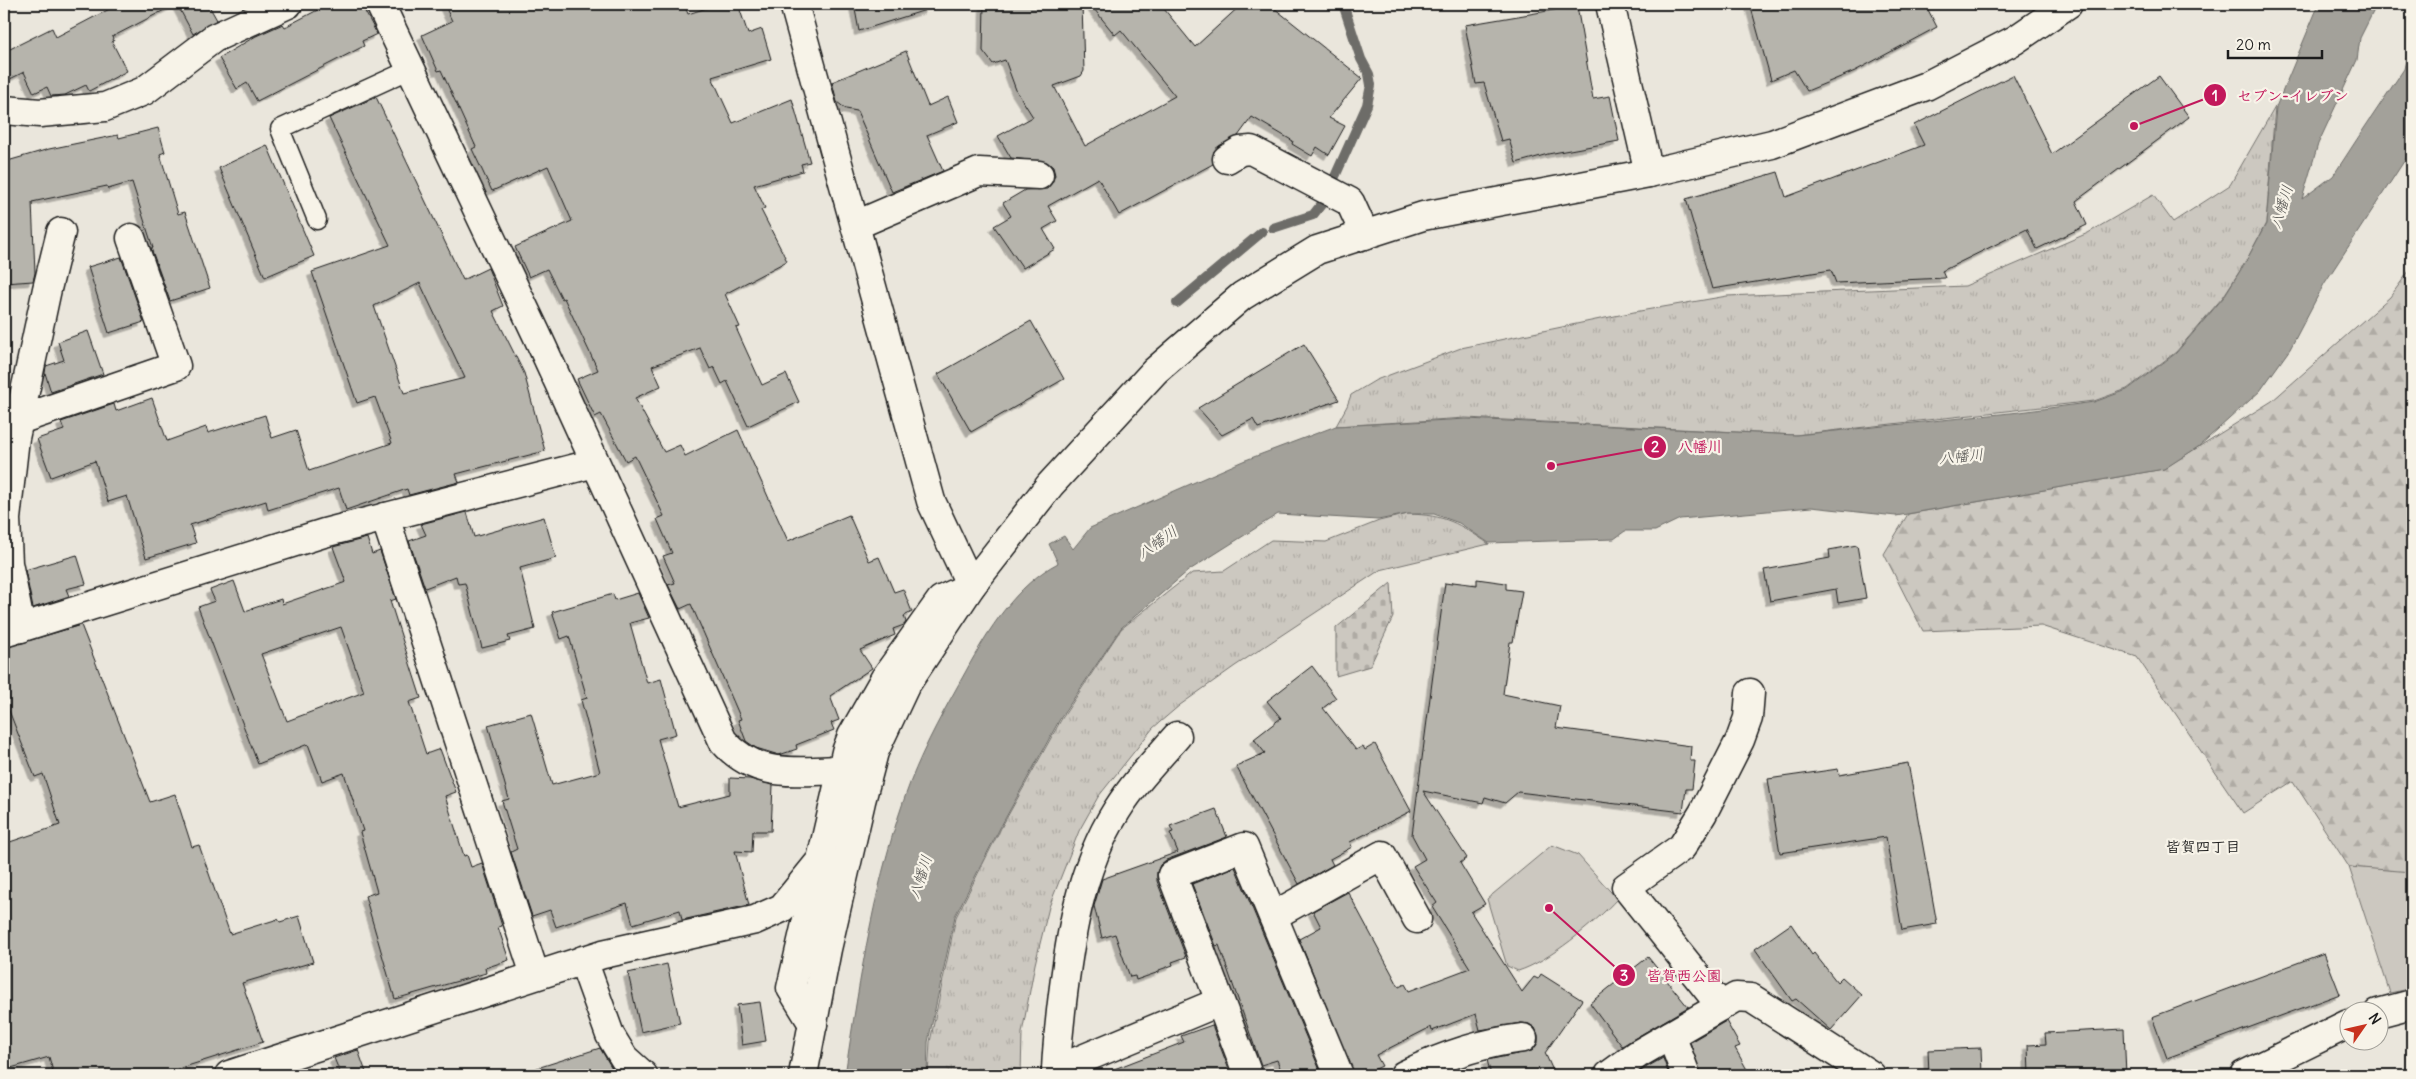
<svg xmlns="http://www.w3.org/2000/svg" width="2416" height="1079" font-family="Delius,'Klee One',sans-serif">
  <defs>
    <pattern id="grass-tufts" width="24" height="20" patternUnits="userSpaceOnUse" patternTransform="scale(1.25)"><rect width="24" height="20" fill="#ccc8c0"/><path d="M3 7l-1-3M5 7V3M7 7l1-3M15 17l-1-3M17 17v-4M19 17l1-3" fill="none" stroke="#afaba4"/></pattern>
    <pattern id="forest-firs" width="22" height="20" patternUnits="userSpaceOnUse" patternTransform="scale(1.25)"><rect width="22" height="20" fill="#ccc8c0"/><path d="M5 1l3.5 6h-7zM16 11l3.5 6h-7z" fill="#afaba4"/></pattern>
    <pattern id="cemetery-stones" width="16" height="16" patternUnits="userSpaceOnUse" patternTransform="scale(1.25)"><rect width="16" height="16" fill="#ccc8c0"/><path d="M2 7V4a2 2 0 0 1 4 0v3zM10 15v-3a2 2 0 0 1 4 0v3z" fill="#afaba4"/></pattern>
    <filter id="shadow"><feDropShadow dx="-4.5" dy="4.5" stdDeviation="0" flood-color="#0004"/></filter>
  </defs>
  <rect width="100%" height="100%" fill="#eae6dc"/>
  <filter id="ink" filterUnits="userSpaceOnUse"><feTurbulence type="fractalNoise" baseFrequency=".02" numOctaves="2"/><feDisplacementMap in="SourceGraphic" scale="10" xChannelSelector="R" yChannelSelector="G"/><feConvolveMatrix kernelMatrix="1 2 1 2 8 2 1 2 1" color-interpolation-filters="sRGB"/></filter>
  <g filter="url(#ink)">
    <g fill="url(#grass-tufts)" stroke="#74726e">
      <polygon points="2275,107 2266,223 2245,263 2223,297 2176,352 2127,389 2094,401 1795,435 1466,418 1336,426 1347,406 1351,395 1376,380 1461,348 1634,312 1727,296 1965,286 2088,233 2153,195 2173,222 2230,185"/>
      <path d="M1408,514C1446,515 1458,523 1489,544L1380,570L1235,666L1180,705L1153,728L1098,797L1079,831L1049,907L1035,964L1022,1033L1021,1075H928L930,1042L956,917L1001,828L1061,720L1121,629L1192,573L1224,571L1271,540L1326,542L1379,521Z"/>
    </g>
    <polygon fill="url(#forest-firs)" stroke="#74726e" points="2412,267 2412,873 2349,867 2293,781 2243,813 2137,657 2041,626 1923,631 1884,554 1908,514 2163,469 2272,401 2390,297"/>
    <polygon fill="url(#cemetery-stones)" stroke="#74726e" points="1391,583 1393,617 1370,666 1336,676 1336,628"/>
    <g fill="#ccc8c0" stroke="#74726e">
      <path d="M1552,845L1578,855L1617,899C1595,923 1548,962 1518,971L1507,966L1487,899Z"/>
      <polygon points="2349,867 2412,872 2412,988 2390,993"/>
    </g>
    <path fill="#a3a19a" stroke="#6d6c68" d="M2319,4H2377L2360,38L2357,60L2318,144L2302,199L2333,176L2365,127L2404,69L2412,34V149L2324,284L2290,349L2260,391L2198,447L2164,469L1896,516L1811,507L1680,519L1655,531H1625L1614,539L1489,543L1459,523L1434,514H1408L1378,520L1278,514L1188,571L1121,628L1060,719L1000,828L955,916L928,1042L927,1075H845C860,977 875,876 910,783C925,744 946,707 966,671C988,630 1016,585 1058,563L1049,544L1064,536L1073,549L1090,528L1243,461L1336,426L1467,419L1796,435L2020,412L2094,402L2127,390L2176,353L2223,298L2245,263L2266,224L2276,107Z"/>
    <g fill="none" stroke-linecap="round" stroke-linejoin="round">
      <g stroke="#6d6c68" stroke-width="10">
        <polyline points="1333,181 1367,105 1371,85 1369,74 1361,59 1343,4"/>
        <polyline points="1273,228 1313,215 1324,201"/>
        <polyline points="1177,303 1262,232"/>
      </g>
    </g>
    <g fill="#b6b4ac" stroke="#1c1c1c" fill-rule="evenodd" filter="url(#shadow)">
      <polygon points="119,4 176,4 112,37 114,41 112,42 127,71 89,91 86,85 65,95 51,96 47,87 34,93 24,72 4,82 4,52 52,28 56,37"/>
      <polygon points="177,4 208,4 217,20 193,34"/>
      <polygon points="329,4 361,4 377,34 362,41 364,46 257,101 247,83 237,89 219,58 256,36 283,24 285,27"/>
      <polygon points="444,4 684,4 688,14 719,4 738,4 748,34 762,29 771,59 712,77 733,123 792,99 810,162 801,164 803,171 754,185 765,208 761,210 787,261 725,294 740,327 736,328 762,385 786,374 799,402 748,426 727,381 722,384 714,367 710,369 700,348 652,366 661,386 635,398 664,452 680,445 685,456 738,430 788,541 849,515 869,561 879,557 894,592 903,589 912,612 904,616 906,622 904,625 893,629 895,635 860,650 872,668 830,696 839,720 831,723 834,730 796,745 797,749 779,755 756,748 746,741 738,720 741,719 691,604 680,609 668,585 675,583 663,556 672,553 657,519 664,516 635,456 626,461 601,414 595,417 577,379 598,370 564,298 562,299 547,269 529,277 515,247 572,221 548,166 492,191 472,149 476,147 441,70 438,71 422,35 452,21"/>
      <polygon points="854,4 928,4 929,9 859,31"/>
      <polygon points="984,4 1082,4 1084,71 1081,76 1054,86 1085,146 1175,96 1121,30 1115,35 1090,4 1160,4 1195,47 1242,4 1269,4 1362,78 1329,118 1345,126 1329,155 1317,147 1312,156 1292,144 1293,141 1252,117 1238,136 1219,146 1214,151 1213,164 1119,215 1098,178 1048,206 1057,221 1043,229 1055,249 1023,268 994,226 1011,216 1003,203 1025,190 1047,189 1052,183 1055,175 1053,167 1047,162 1011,158 998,136 1033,117 1016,90 1005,60 993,64 983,51"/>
      <polygon points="1750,4 1925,4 1937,27 1855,71 1807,91 1794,70 1771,80"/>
      <polygon points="1577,6 1593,99 1610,96 1619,141 1548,154 1516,163 1509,139 1501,141 1484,83 1476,84 1465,25"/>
      <polygon points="906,51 928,106 948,97 958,122 927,135 943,171 892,192 857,111 846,109 837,102 832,82"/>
      <polygon points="2013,75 2052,154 2159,76 2189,117 2076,201 2087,225 2037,249 2027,229 1942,271 1945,278 1836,283 1831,270 1712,289 1686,199 1778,172 1786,197 1924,145 1914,125"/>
      <path d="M376,97L463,280L488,268L503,306L493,311L524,373L545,451L456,474L459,482L409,495L407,489L346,510L339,488L268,510L266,501L190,525L196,543L146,558L127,496L108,502L95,461L51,477L37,439L64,430L61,422L114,404L116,411L152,398L167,441L206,427L208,433L265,415L272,438L296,430L309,471L392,443L375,397L357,403L312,272L390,245L329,118ZM420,283L465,378L404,393L374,306Z"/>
      <polygon points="158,128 165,152 160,154 178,214 185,212 210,288 170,301 151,248 153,248 132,182 108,189 107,186 32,202 35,273 33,281 4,283 4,162 49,149 118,135 119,138"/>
      <polygon points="267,145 314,256 265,277 219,168"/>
      <polygon points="121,257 144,322 109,333 88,267"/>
      <polygon points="1031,321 1064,379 971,432 938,374"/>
      <polygon points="88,331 103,374 51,392 45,373 46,366 64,360 58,342"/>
      <polygon points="1304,344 1339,400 1258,428 1253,419 1222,435 1198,408"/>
      <polygon points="467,512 474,537 544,517 556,558 520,568 535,629 508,636 510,641 482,648 465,583 458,584 456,576 425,588 409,541 426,535 421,524"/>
      <path d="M367,538L372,554L380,551L396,599L390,601L421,698L409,702L426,754L440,749L456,792L445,796L464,856L467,855L471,867L482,863L502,926L498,927L509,960L485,968L486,973L395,999L365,896L377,892L360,832L363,831L344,773L322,781L308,744L258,764L198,607L215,601L210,590L234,581L245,611L281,599L282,604L346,582L333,547ZM341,627L364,692L287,721L261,654Z"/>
      <polygon points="1857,545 1866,598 1838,603 1836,589 1770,601 1764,570 1830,558 1829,550"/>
      <polygon points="77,555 86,584 66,589 69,596 33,608 25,570"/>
      <polygon points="1477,579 1506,583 1506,589 1522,591 1513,642 1510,642 1503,694 1560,706 1556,728 1691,746 1690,761 1695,761 1692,789 1686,789 1683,812 1518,792 1505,803 1485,797 1483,803 1423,791 1467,858 1460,863 1485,904 1471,912 1522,992 1534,977 1538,979 1541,974 1582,1000 1545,1053 1555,1075 1491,1075 1487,1060 1532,1051 1538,1043 1538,1035 1535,1028 1529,1024 1521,1023 1480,1030 1476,1014 1432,1031 1431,1027 1376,1055 1382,1066 1363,1075 1354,1075 1299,939 1321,927 1313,911 1348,892 1399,987 1405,984 1409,991 1470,968 1432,907 1437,903 1413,866 1425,859 1412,835 1445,583 1452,584 1453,582 1477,585"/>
      <polygon points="638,593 649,618 630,623 647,683 661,679 676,734 658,739 678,807 730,794 730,778 750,779 773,785 771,831 753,831 752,852 735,851 749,905 682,920 680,910 633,924 627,903 556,927 550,910 532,916 511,852 517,849 502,801 509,799 488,725 531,713 552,785 600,772 581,700 587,698 569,636 561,639 552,612 613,594 615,600"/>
      <polygon points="81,625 150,802 175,794 192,847 199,845 230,934 278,919 280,922 299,916 313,962 242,983 263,1042 159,1075 54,1075 49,1057 4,1070 4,844 60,825 43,774 35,777 4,698 4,648"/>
      <polygon points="1312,666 1336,698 1323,708 1356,750 1363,746 1365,750 1375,744 1411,811 1350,842 1352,847 1330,859 1333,865 1299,884 1236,766 1265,753 1254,739 1281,718 1267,701"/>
      <polygon points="1908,763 1937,924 1902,930 1886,837 1780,853 1768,779 1838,769 1839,775"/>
      <polygon points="1216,809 1227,837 1166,860 1160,865 1157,872 1157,881 1186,957 1172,962 1173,965 1159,970 1159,972 1136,980 1135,976 1130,977 1115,934 1102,938 1094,906 1102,879 1178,852 1170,833 1173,832 1170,826"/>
      <polygon points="1235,867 1322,1075 1283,1075 1277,1060 1261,1065 1219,945 1216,946 1192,884"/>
      <polygon points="1791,924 1812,955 1814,953 1837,982 1842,977 1862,995 1831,1030 1796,999 1792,1001 1755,949"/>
      <polygon points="2324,953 2340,994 2167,1058 2152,1017"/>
      <polygon points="1648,957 1688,1007 1622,1046 1590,1003"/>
      <polygon points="667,964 680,1023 641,1032 628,973"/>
      <polygon points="760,1002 766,1041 742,1045 737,1005"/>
      <polygon points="1726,1021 1740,1046 1735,1048 1750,1075 1701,1075 1690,1042"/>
      <polygon points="1212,1025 1231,1075 1104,1075 1104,1073 1184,1042 1181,1036"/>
      <polygon points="2124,1029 2126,1075 2029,1075 2028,1045 2046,1044 2045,1033"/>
      <polygon points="600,1048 616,1075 532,1075 531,1070"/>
      <polygon points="1981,1048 1982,1075 1929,1075 1928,1050"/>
      <polygon points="358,1050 367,1075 341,1075 334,1058"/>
      <polygon points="1663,1058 1669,1075 1635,1075 1647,1067"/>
    </g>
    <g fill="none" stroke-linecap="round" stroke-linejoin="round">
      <g stroke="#1c1c1c" stroke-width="21">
        <polyline id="lane" points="317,220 280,129 411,69"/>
      </g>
      <g stroke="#1c1c1c" stroke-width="31">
        <g id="street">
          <path d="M380,4L536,333L723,741C756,779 795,771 840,770"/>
          <polyline points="1610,4 1649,173"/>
          <polyline points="4,110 40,113 105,107 144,91 214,38 288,4"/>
          <polyline points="1227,159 1240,151 1251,150 1350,202 1365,235"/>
          <polyline points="856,225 979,172 1039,175"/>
          <polyline points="19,420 176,366 131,238"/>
          <polyline points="385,517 535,975"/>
          <polyline points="21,628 8,563 6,519 15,438 47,289 61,232"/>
          <polyline points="4,633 324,533 595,463"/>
          <polyline points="1750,693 1748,718 1740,740 1703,813 1682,847 1626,887 1721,1006 1736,997 1751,998 1871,1075"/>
          <polyline points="1273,916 1382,855 1417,919"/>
          <polyline points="583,960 610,1035 624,1058 643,1075"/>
          <polyline points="2378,1013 2412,1004"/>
          <polyline points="813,1024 791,988 819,868"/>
          <polyline points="1671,1035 1686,1075"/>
          <polyline points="1056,1070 1219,1002"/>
          <polyline points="229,1075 603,954 755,920 782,908 821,860 846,752 852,736 885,678 941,600 971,586 931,501 794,4"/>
          <path d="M1056,1075C1056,1054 1059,1032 1061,1011C1069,941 1079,870 1117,810C1134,783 1156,760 1177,736"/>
          <polyline points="1248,1075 1172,875 1244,847 1339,1075"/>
          <path d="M1404,1075C1443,1056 1480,1043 1523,1038"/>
          <polyline points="1609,1075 1638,1054 1721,1006"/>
          <polyline points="2244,1075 2348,1024"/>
        </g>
      </g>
      <g stroke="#1c1c1c" stroke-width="31">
        <polyline id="secondary" points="803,1075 827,949 861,801 874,752 905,686 971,586 1050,485 1155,371 1242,296 1317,250 1423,216 1649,173 1772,144 1926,86 2015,40 2068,4"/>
      </g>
      <use href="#lane" stroke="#f7f3e8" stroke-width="18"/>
      <use href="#street" stroke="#f7f3e8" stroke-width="28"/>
      <use href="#secondary" stroke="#f7f3e8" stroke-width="28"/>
    </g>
  </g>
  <g text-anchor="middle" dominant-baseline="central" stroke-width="4.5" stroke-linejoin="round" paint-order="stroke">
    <g font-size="15" font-style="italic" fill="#52514e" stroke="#f7f3e8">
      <text transform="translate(2281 207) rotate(-73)">八幡川</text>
      <text transform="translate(1961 456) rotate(-6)">八幡川</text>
      <text transform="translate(1157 542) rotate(-35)">八幡川</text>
      <text transform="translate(920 877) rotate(-72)">八幡川</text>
    </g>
    <g font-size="15" font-weight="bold" fill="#1c1c1c" stroke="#f7f3e8">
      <text x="2203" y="846">皆賀四丁目</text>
    </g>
  </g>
  <path fill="none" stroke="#c2185b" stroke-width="2" d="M2134 126L2215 95M1551 466L1655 447M1549 908L1624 975"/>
  <g fill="#c2185b" stroke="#f7f3e8" stroke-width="2">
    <circle cx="2134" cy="126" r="5"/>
    <circle cx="1551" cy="466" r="5"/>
    <circle cx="1549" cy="908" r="5"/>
    <circle cx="2215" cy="95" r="12"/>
    <circle cx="1655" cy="447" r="12"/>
    <circle cx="1624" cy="975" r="12"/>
  </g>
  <g font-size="15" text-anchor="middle" font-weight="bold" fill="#fff">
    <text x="2215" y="101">1</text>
    <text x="1655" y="452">2</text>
    <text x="1624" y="981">3</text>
  </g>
  <g font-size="15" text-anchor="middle" font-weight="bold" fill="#c2185b" stroke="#f7f3e8" stroke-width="4.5" stroke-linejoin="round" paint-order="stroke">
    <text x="2293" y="101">セブン-イレブン</text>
    <text x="1700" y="452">八幡川</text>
    <text x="1684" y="981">皆賀西公園</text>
  </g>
  <rect width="2416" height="1079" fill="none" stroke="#f7f3e8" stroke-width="20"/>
  <rect x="10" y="10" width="2396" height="1059" fill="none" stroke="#1c1c1c" stroke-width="2" filter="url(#ink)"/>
  <g transform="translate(2364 1026) rotate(56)"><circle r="24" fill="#f7f3e8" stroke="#9f9d96"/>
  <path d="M0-4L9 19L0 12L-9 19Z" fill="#c8321e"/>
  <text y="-8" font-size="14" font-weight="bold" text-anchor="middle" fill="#1c1c1c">N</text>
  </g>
  <path d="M2228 50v8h94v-8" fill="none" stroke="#1c1c1c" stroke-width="2.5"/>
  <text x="2236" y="50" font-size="15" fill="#1c1c1c" stroke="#f7f3e8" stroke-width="4" paint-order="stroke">20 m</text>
</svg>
